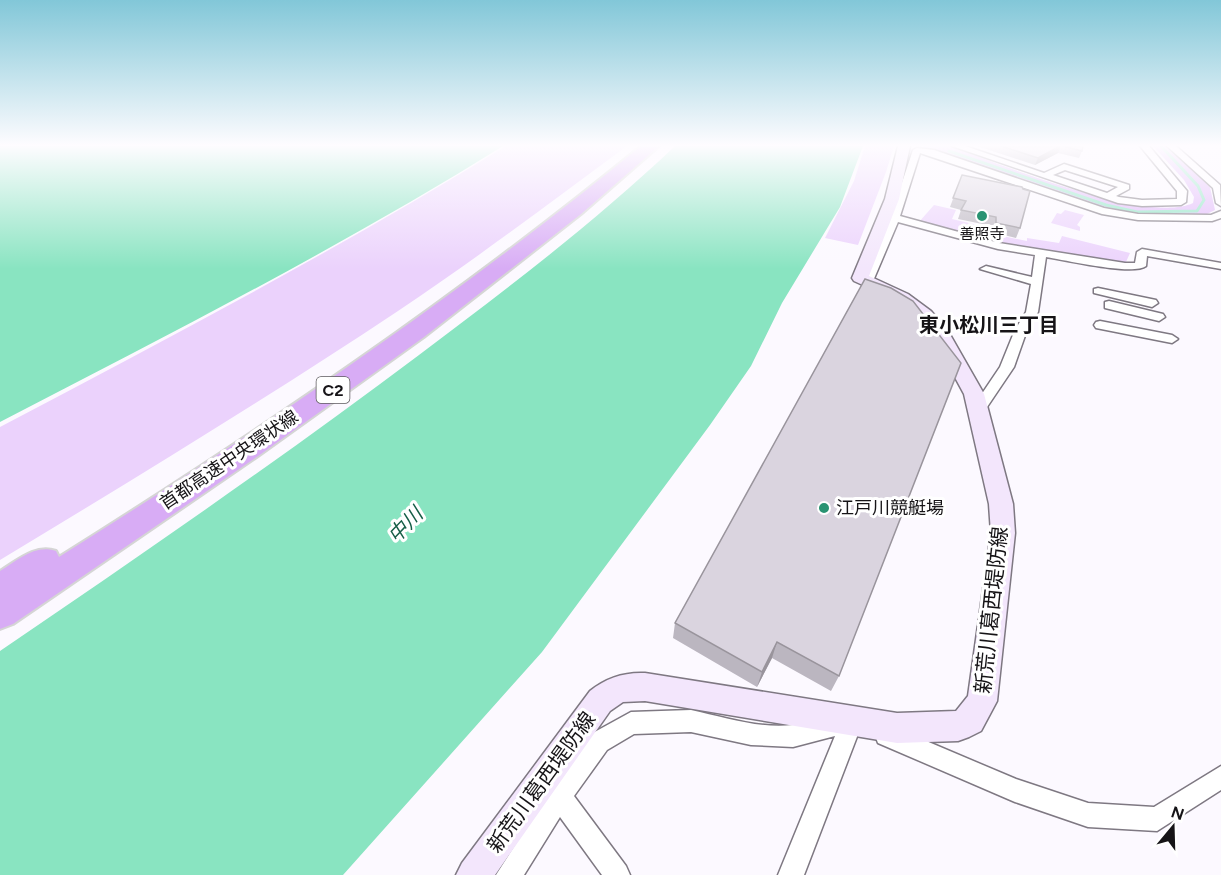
<svg xmlns="http://www.w3.org/2000/svg" width="1221" height="875" font-family="Figtree,'Noto Sans JP',sans-serif">
  <rect width="100%" height="100%" fill="#fcf9ff"/>
  <g fill="#ebd2fc">
    <path d="M506,146H627C551,202 476,259 398,311C267,398 134,479 0,560V427C171,337 342,247 506,146Z"/>
    <polygon points="865,146 894,146 886,172 858,245 825,238 854,181"/>
    <polygon points="934,205 956,210 952,219 990,228 988,233 1027,241 1027,238 1059,243 1062,236 1130,253 1126,262 1116,262 1006,244 919,222"/>
    <polygon points="1065,210 1084,215 1077,225 1080,227 1080,231 1051,223 1057,213 1061,214"/>
  </g>
  <path fill="#dfb6f9" d="M949,146C998,163 1148,225 1193,203L1194,197L1184,180L1153,146H1167L1210,187L1215,210L1205,215L1136,214L1105,208L936,150L918,147Z"/>
  <g fill="#89e4c1">
    <path d="M0,146H503C341,247 170,334 0,422Z"/>
    <path d="M675,146H863L840,207L782,303L751,366L710,425L542,652L343,875H0V651C141,555 282,458 419,355C507,289 595,222 675,146Z"/>
  </g>
  <g fill="none" stroke-linecap="round" stroke-linejoin="round">
    <polyline stroke="#89e4c1" stroke-width="3" points="949,151 1106,205 1137,212 1197,211 1204,200 1198,186 1161,146"/>
    <g stroke="#7e7882" stroke-width="3">
      <g id="minor">
        <path d="M952,146H965L1044,173L1064,164L1129,185V189L1116,196L1119,197L1142,200L1177,199V191L1140,146H1149L1187,191L1186,202L1181,205L1142,206L1118,203ZM1065,170L1118,187L1107,193L1053,175Z"/>
        <polygon points="1167,146 1176,146 1220,185 1221,206 1216,203 1213,188"/>
        <path d="M917,148L934,150L1104,208L1138,214L1211,215L1221,211V218L1212,221L1138,220L1102,214L920,153L900,216L999,243L1125,263H1135L1137,252L1142,249L1221,263V269L1147,256L1146,266C1133,276 1065,260 1046,257L1038,312L1027,330L1014,367L983,413H973L971,410L1000,367L1015,330L1026,312L1031,284L980,269L986,266L1032,277L1035,255L998,249L898,222L873,281L871,283H863L861,281L890,218L913,150Z"/>
        <polygon points="1098,288 1156,300 1158,303 1152,307 1094,293 1094,289"/>
        <polygon points="1109,301 1163,314 1165,317 1159,321 1105,308 1105,302"/>
        <polygon points="1100,321 1172,335 1178,339 1172,343 1096,328 1094,325 1096,322"/>
        <path d="M691,710C724,717 759,729 793,725C810,723 827,711 843,717L844,713L852,710L860,713L863,721L804,875H778L835,736L793,747L751,745L691,732L634,734L607,750L574,796L626,866L630,875H602L560,817L524,875H496L552,788L591,734L631,712Z"/>
        <polygon points="886,724 1016,779 1088,803 1154,807 1221,766 1221,790 1157,831 1088,827 1015,802 878,743 875,735 878,727"/>
      </g>
    </g>
    <g stroke="#7e7882" stroke-width="3">
      <path id="secondary" d="M898,146H910L899,199L869,276L908,294L931,311L948,331L984,394L1013,504L1015,533L997,701L981,731L969,737L958,741L897,743L645,701L623,702L610,711L495,875H456L462,863L590,691C606,678 624,672 645,673L897,713L956,711L968,696L991,533L989,504L964,394L931,333L919,319L896,300L854,281L852,278L885,199Z"/>
    </g>
    <g stroke="#d5d5d5" stroke-width="4">
      <path id="motorway" d="M641,146H659L581,214L424,337L261,454L13,624L0,629V571C18,560 35,544 56,551L59,557C261,430 457,297 641,146Z"/>
    </g>
    <use href="#minor" fill="#fff" fill-rule="evenodd"/>
    <use href="#secondary" fill="#f3e6fc" fill-rule="evenodd"/>
    <use href="#motorway" fill="#d8acf5" fill-rule="evenodd"/>
  </g>
  <g fill="#bbb6c0">
    <polygon points="977,146 1083,146 1082,151 1079,158 1058,153 1035,165"/>
    <polygon points="962,175 1020,228 1016,238 992,232 992,226 958,219 961,210 950,207"/>
    <polygon points="961,363 839,676 831,691 772,658 757,687 673,638 675,623"/>
  </g>
  <g fill="#99949c">
    <polygon points="1061,146 1058,153 1035,165 1038,158"/>
    <polygon points="777,642 772,658 757,687 762,672"/>
  </g>
  <g fill="#dad4df" stroke="#99949c" stroke-width="1.5">
    <polygon points="1001,146 1060,146 1038,158"/>
    <polygon points="1063,146 1083,146 1082,151"/>
    <polygon points="962,175 1022,187 1023,189 1030,191 1020,228 996,223 996,217 961,210 966,201 953,198"/>
    <polygon points="865,279 891,288 913,301 961,363 839,676 777,642 762,672 675,623"/>
  </g>
  <linearGradient id="sky" x2="0" y2="1"><stop stop-color="#82c7d8"/><stop offset="0.54" stop-color="#fefcff"/><stop offset="1" stop-color="#fefcff" stop-opacity="0"/></linearGradient>
  <rect width="1221" height="269" fill="url(#sky)"/>
  <g fill="#299372" stroke="#fff" stroke-width="2">
    <circle cx="982" cy="216" r="6"/>
    <circle cx="824" cy="508" r="6"/>
  </g>
  <g text-anchor="middle" dominant-baseline="central" stroke-width="6" stroke-linejoin="round" paint-order="stroke">
    <g font-size="15" fill="#161417" stroke="#fff">
      <text x="982" y="234">善照寺</text>
    </g>
    <rect fill="#fff" stroke="#5c5a5d" stroke-width="1.5" x="316.5" y="377" width="33" height="26" rx="4.5"/>
    <g font-size="16" font-weight="bold" fill="#161417">
      <text x="333" y="390">C2</text>
    </g>
    <g font-size="18" fill="#161417" stroke="#fff">
      <text transform="translate(229 460) rotate(-34)">首都高速中央環状線</text>
    </g>
    <g font-size="18" fill="#161417" stroke="#fff" text-anchor="start">
      <text x="836" y="508">江戸川競艇場</text>
    </g>
    <g font-size="20" font-weight="bold" fill="#161417" stroke="#fff">
      <text x="989" y="325">東小松川三丁目</text>
    </g>
    <g font-size="20" font-style="italic" fill="#165e47" stroke="#fff">
      <text transform="translate(405 525) rotate(-46)">中川</text>
    </g>
    <g font-size="21" fill="#161417" stroke="#fff">
      <text transform="translate(991 610) rotate(-84)">新荒川葛西堤防線</text>
      <text transform="translate(541 782) rotate(-54)">新荒川葛西堤防線</text>
    </g>
  </g>
  <g transform="translate(1173 827) rotate(19)" stroke="#ffffff" stroke-width="4.5" paint-order="stroke">
  <path d="M0-4.5L10 22L0 15L-10 22Z" fill="#161417"/>
  <text y="-9" font-size="16" font-weight="bold" text-anchor="middle" fill="#161417">N</text>
  </g>
</svg>
